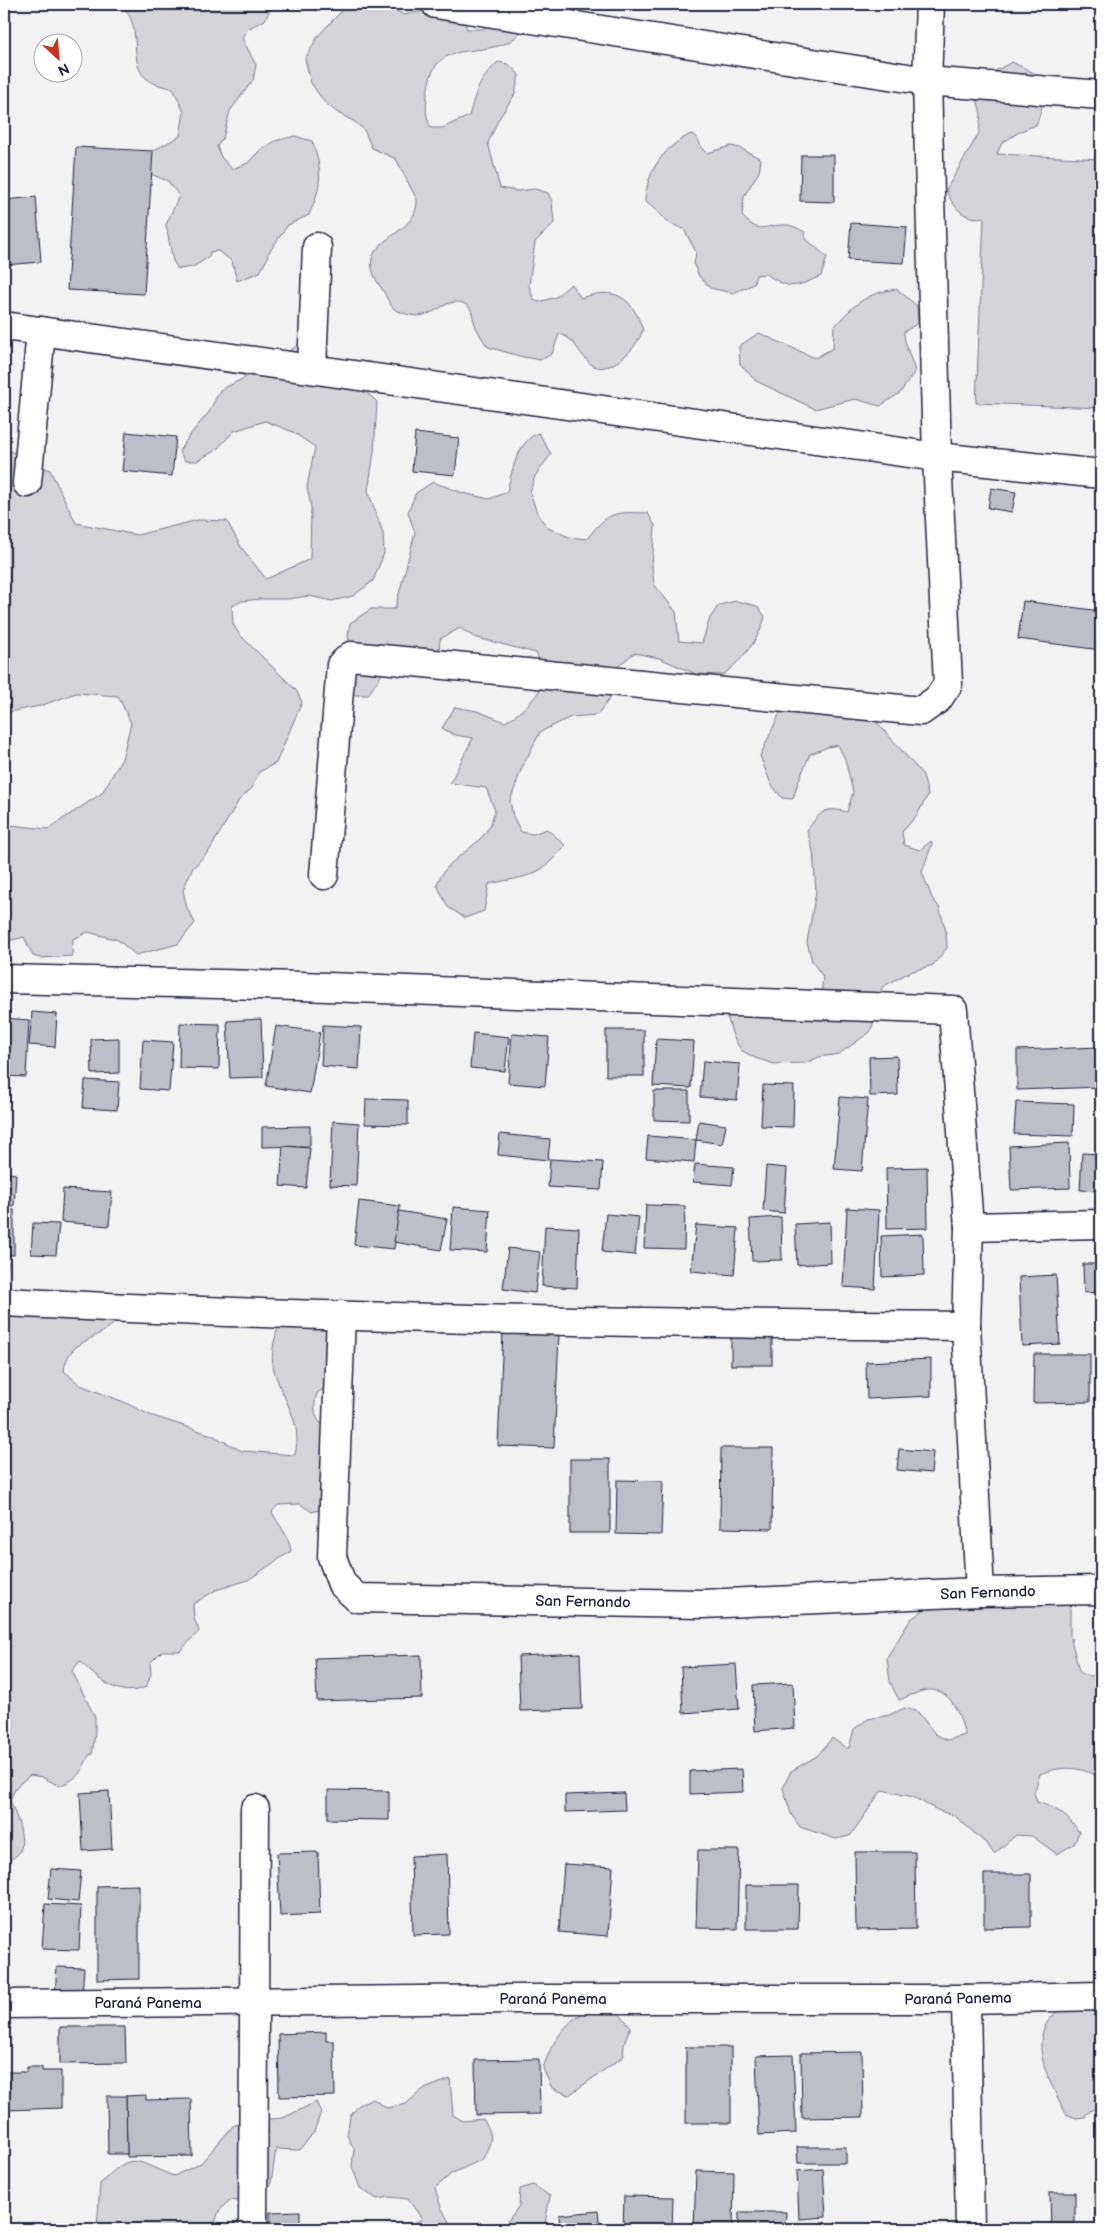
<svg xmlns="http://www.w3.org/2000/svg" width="1105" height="2233" font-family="'Balsamiq Sans',sans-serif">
  <rect width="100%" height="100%" fill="#f2f2f3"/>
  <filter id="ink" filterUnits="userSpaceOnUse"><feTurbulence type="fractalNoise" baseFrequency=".02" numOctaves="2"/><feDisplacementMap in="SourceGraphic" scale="10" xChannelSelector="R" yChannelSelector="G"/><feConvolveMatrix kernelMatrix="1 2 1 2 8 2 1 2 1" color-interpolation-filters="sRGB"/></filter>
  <g filter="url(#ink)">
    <g fill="#d3d3d8" stroke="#7a7a8a">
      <path d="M122,4H273L265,20L247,29L242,38L256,65L253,80L230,111L223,138L217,146L221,157L232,169L248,163L259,151L275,141L295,136L312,141C323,170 322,186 309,215L288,225L267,255L268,257L260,272L237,281L232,261L218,251L210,252L209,257L193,267L178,269L173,261L166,225L179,196L168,181L148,173L147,154L180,136L184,112L173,88C114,80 151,39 122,4Z"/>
      <path d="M348,4H390L394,10L404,15L458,4L467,29H484L487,13L525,28C519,33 514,40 507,43C469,58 433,38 427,95C426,108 425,115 431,128H442L469,116C476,91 479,80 498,62C509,63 513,67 519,75L515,94L498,120L488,143L500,188L517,191L535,189L548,193L552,201L554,223L535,242L529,286L534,300L539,302L556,297L571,284L581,298C616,286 632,297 643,330C637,345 630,353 617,362C583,383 583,338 559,334L552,354L540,360L523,357L488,347C483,340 479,334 476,327C472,319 474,309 465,304C444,294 433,325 404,313C401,312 396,311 394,309C389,304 386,295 382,289C345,237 418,241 417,200L396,159L372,148L364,130L355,122L338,113L325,103L311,83L305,59L318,36Z"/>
      <path d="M1012,62L1034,73C1044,94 1045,103 1036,125L1021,131L1002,143L997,154L1101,159V408L976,403L984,217C964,221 953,207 946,190L979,133L981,114L976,95L984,77Z"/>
      <path d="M691,134L696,136L703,150L707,153L731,146L740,148L761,159L759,172L744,196L742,216C760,236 765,224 786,225C793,225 799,229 805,232L806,239L827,257L821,276C794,288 790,290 766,274L756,275L754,284L733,293L710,288L699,276L694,265L696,252L684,229L671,224L645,201C647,170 664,147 691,134Z"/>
      <path d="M897,289L917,306L918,323L904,332C903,340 912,361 915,371L900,393L880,406L855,399L815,409L756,381L740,364L739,346L759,333L815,358L833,348L834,327C854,305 865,293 897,289Z"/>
      <polygon points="302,343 357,383 377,402 374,452 368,491 383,533 384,553 373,581 353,596 332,601 309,596 288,599 260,599 242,601 232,606 233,624 239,634 296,690 302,702 276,763 259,772 252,788 239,800 209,851 192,869 183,890 187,908 195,923 178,944 136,955 118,940 88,932 73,939 72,956 41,958 33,956 24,937 4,942 4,822 10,825 48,829 102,793 122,759 131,723 118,696 76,693 40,706 4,713 4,456 10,451 50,470 76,523 137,535 198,520 227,521 241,547 266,579 310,559 311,507 307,487 315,447 293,432 265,421 234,431 216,450 197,461 185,461 179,451 190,435 209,412 220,390 246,377"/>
      <path d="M539,433L551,454L535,476L530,492L537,513L548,528L569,537L587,539C608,511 614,512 648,513L655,526L652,566L654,584L676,612L679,641L702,643L710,618L719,605L736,601L757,606L765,616C760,639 742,660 723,675L696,674L659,658L634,653L612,671L617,689L597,715L571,717L540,732L521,770L510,801L513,816L521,832L533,834L547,829L565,845C540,878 527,876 489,884L484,911L465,918L448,907L437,885C445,860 471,852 486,832C491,826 493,817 495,810L486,788L450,783L473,738L455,735L442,728L455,707L477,711L505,722C524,711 539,696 547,676L536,653L474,637L460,628L440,639L439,656L387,661L382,674L368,695H355L351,691L353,656L348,636L350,623L371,609H395L415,533L408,512L416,493L433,482L463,493L489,499L507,492C511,474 518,439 539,433Z"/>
      <path d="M783,706L875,720L923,775L928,795L917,815L902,832L904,845L920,850L931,841L932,844L922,872L932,898L939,907L946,931L947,948L933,965L910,972L882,987L878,1010L870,1032L839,1054L819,1057L806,1063L774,1064L755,1058L741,1050L733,1036L725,1010L724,1001L752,987L768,1002L821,995L823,977L812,961L807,942L816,891L813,851L807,830C821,812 823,806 847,812L853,792L845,759L838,745L828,747L810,754L798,782L793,799L782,798L771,784L760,756Z"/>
      <path d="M291,1300L340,1303L329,1386L317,1393C311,1415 317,1422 334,1435L326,1508L312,1512L300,1504L278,1505L272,1512C279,1526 289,1535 291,1551L248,1580L216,1590L193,1604L194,1618L199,1631L180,1651H162L150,1663L151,1674L146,1687C119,1699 97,1679 80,1661L72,1671L95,1717V1733L92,1755L90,1754C79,1774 81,1777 59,1786L42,1777L30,1775L16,1787L10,1800C15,1812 29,1845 17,1855C14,1858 8,1860 4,1864V1307L114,1320V1323C95,1342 67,1340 64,1371L80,1385L124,1402L150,1415L212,1435L242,1451L295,1455C303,1420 283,1402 274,1370C268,1349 280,1318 291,1300Z"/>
      <path d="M1070,1604V1635L1079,1671C1086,1678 1092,1676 1101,1674V1780C1083,1765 1060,1766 1040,1774L1034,1793L1037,1802C1057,1808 1067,1815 1079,1832L1074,1844L1057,1854L1032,1836L1016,1835L994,1854L988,1845L955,1816L937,1810L913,1797L882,1790L850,1836L836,1839L800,1827L791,1814L783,1788L791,1771L817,1756L832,1738L846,1748H849L854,1729L868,1719L889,1715L905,1708L918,1712L935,1734L947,1740L965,1735C960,1717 953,1689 929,1690C920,1690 908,1697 899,1700L890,1682L887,1657L911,1619L929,1606Z"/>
      <path d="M1101,1997V2104L1086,2114L1085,2117L1076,2118L1066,2114C1050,2082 1023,2038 1058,2011C1063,2008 1069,2001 1074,1999C1081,1997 1093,1998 1101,1997Z"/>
      <path d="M613,2007L631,2027C626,2036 622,2047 624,2056L569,2095L552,2088L543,2069C550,2044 567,2017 594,2008C599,2007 607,2007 613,2007Z"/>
      <path d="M450,2079L453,2115L463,2121L483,2119C495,2137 491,2141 483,2159L451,2174L435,2188L441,2207L453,2229H401L422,2219L408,2199L390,2197L377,2199L360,2188L352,2166L354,2149L347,2136L350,2116L359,2105L373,2099L387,2108L406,2104L422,2090Z"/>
      <path d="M316,2102L321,2112L314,2132L300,2150L276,2149L271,2183L259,2203L230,2200C220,2209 215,2215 215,2229H97L100,2184C134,2149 133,2161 174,2176L201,2163L233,2126L245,2121L283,2118Z"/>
      <polygon points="533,2185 550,2196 544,2229 502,2229 519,2206 520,2189"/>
    </g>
    <g fill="#bebec6" stroke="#22223b">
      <polygon points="76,147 153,151 144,294 67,290"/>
      <polygon points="801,155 834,155 834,202 800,201"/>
      <polygon points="36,197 41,262 4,265 4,200"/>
      <polygon points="851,223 907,227 904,263 848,260"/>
      <polygon points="4,343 9,343 4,376"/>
      <polygon points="126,432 176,437 172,476 122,471"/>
      <polygon points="415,433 459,438 455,475 412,471"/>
      <polygon points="991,488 1016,492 1012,512 988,508"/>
      <polygon points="1023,601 1101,611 1101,650 1018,639"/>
      <polygon points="32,1012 57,1014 55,1047 29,1045"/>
      <polygon points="4,1018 29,1020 26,1077 4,1076"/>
      <polygon points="261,1019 263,1077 230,1078 227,1021"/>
      <polygon points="180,1023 220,1024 219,1069 179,1068"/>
      <polygon points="323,1025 361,1027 359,1069 321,1066"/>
      <polygon points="276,1026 320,1032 310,1093 266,1086"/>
      <rect x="606" y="1030" width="38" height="46"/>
      <polygon points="473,1033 509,1037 505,1071 470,1068"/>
      <polygon points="512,1034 549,1037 545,1086 508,1083"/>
      <polygon points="119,1038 119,1073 92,1074 91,1039"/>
      <polygon points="656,1039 694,1041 691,1088 653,1086"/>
      <polygon points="143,1040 173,1042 169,1091 140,1089"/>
      <polygon points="1101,1047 1101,1087 1017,1090 1017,1050"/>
      <polygon points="897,1056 898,1095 870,1096 869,1057"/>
      <polygon points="703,1061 740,1064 737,1100 700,1097"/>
      <polygon points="85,1080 119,1082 117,1110 83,1108"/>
      <polygon points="763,1085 794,1086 793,1127 761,1126"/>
      <polygon points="654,1091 689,1091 689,1121 654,1120"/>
      <polygon points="840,1097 868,1099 862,1171 834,1169"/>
      <polygon points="366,1099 408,1100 408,1125 365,1124"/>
      <polygon points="1016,1102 1074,1104 1073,1136 1014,1134"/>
      <polygon points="333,1121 359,1123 356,1186 330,1185"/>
      <polygon points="699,1121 726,1125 722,1144 696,1140"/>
      <polygon points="310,1126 310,1146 262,1147 262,1127"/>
      <polygon points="500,1134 550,1139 548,1160 498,1155"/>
      <polygon points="648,1136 696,1140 694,1162 646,1158"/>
      <polygon points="1069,1143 1070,1188 1011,1190 1009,1146"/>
      <polygon points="283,1146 310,1148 306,1188 280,1186"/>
      <polygon points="1082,1153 1101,1154 1101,1191 1080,1190"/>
      <polygon points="550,1159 603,1162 601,1190 548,1187"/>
      <polygon points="695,1164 734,1167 732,1185 693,1182"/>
      <polygon points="766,1166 787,1168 784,1213 763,1211"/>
      <polygon points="927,1167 928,1228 887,1229 886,1168"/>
      <polygon points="4,1173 16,1174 14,1206 4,1205"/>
      <polygon points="63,1189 112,1192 109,1226 61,1222"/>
      <polygon points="359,1201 400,1206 394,1249 354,1245"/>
      <polygon points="646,1205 685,1206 684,1249 644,1248"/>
      <polygon points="453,1207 490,1210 487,1252 450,1250"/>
      <polygon points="847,1208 879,1210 875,1289 843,1287"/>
      <rect x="4" y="1210" width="10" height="45"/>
      <polygon points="399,1211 447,1219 441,1250 394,1242"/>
      <polygon points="606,1214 639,1217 635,1255 602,1252"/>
      <polygon points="781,1217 782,1260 752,1261 750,1219"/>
      <polygon points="830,1222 831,1263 797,1265 795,1224"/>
      <polygon points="33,1223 59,1224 56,1255 31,1254"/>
      <polygon points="696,1225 738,1228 734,1275 691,1271"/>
      <polygon points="545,1226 579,1228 577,1288 542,1286"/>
      <polygon points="923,1234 924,1275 882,1277 881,1236"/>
      <polygon points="508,1248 540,1252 535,1293 503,1289"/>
      <polygon points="4,1260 8,1261 6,1283 4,1283"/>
      <polygon points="1083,1264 1101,1264 1101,1292 1084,1293"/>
      <polygon points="1056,1275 1060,1344 1022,1346 1019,1277"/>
      <polygon points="503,1332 559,1334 554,1448 498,1446"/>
      <rect x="731" y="1338" width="41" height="27"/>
      <polygon points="1034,1354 1090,1354 1090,1402 1033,1403"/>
      <polygon points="931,1359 931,1396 867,1399 866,1362"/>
      <polygon points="721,1448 773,1448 772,1529 720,1528"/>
      <polygon points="899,1449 933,1452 931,1473 897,1470"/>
      <rect x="570" y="1459" width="40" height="74"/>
      <polygon points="617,1480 663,1481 661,1535 616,1534"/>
      <polygon points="580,1653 582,1709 520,1711 518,1656"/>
      <polygon points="421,1655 422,1698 317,1701 315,1658"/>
      <polygon points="736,1664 739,1709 683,1713 681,1667"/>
      <polygon points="793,1683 795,1728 755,1731 753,1685"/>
      <polygon points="742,1769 743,1792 690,1794 690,1771"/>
      <polygon points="328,1790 389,1791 389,1820 328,1819"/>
      <polygon points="109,1791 112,1849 83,1851 80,1793"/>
      <polygon points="624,1793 625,1810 565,1812 565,1795"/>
      <polygon points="698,1850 739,1850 737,1929 696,1928"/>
      <polygon points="318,1852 320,1914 280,1916 277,1853"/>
      <polygon points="855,1852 915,1852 916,1929 856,1930"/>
      <polygon points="447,1854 449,1934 413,1935 411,1856"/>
      <polygon points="564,1864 613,1867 608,1936 559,1932"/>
      <polygon points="51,1869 81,1871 78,1902 48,1899"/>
      <polygon points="984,1874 1031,1874 1031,1927 984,1928"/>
      <polygon points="139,1885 139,1979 97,1980 97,1886"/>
      <polygon points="746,1885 799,1885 798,1929 746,1929"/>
      <polygon points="45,1904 81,1906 79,1950 42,1949"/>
      <polygon points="57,1967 84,1968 82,1996 55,1995"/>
      <polygon points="60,2027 125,2027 126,2063 60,2064"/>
      <polygon points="326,2032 326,2041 334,2041 335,2096 279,2097 278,2034"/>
      <rect x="686" y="2047" width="45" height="76"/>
      <polygon points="862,2052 863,2117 802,2118 801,2053"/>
      <polygon points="793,2055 796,2133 759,2135 756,2056"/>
      <polygon points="539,2059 540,2114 476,2115 475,2060"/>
      <polygon points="27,2067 42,2067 42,2071 61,2071 61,2108 7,2110 7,2072 27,2072"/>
      <polygon points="146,2095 146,2100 191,2099 192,2156 127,2157 126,2096"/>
      <polygon points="107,2096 126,2096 127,2154 108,2154"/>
      <polygon points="797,2147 846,2147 846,2163 798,2163"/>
      <polygon points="823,2169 826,2217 799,2219 797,2171"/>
      <polygon points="696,2171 734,2172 733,2229 694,2229"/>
      <polygon points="1050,2192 1075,2192 1075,2229 1051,2229"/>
      <polygon points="1094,2192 1101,2192 1101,2229 1096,2229"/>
      <polygon points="624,2196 673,2197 672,2229 623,2229"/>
      <polygon points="300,2211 300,2229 270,2229 270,2212"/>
      <polygon points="598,2211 600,2229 560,2229 559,2215"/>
      <polygon points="739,2212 786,2212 785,2229 739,2229"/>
    </g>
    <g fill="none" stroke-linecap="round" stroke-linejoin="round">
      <g stroke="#22223b" stroke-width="31">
        <g id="minor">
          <polyline points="436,4 927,81 1101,95"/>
          <polyline points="4,326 937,457 1101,474"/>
          <polyline points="312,368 317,247"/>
          <polyline points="27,483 41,331"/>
          <polyline points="324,875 341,665 351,656 921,711 938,699 948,684 937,457 927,81 930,4"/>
          <polyline points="4,979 300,986 953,1010 969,1227 966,1326 980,1592"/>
          <polyline points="969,1227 1101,1224"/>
          <path d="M4,1302C324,1319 646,1323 966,1326"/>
          <polyline points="341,1315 332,1557 342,1584 357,1598 702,1604 980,1592 1101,1590"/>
          <polyline points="966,1999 970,2229"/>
          <polyline points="4,2004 520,1999 966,1999 1101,1996"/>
          <polyline points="253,2229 255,1809"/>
        </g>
      </g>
      <use href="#minor" stroke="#fff" stroke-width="28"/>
    </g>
  </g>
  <g text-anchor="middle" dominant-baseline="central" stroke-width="4.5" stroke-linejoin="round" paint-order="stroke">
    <g font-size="15" fill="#22223b" stroke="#fff">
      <text transform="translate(988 1593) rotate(-2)">San Fernando</text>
      <text transform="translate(583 1602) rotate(1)">San Fernando</text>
      <text x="553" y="1999">Paraná Panema</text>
      <text transform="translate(958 1999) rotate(-1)">Paraná Panema</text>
      <text x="148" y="2003">Paraná Panema</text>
    </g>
  </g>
  <rect width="1105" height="2233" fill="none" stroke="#fff" stroke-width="20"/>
  <rect x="10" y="10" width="1085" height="2213" fill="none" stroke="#22223b" stroke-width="2" filter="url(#ink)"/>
  <g transform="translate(58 58) rotate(154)"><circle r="24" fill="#ffffff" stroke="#a7a7b1"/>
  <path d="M0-4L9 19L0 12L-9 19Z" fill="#c8321e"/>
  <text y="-8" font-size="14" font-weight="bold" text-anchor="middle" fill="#22223b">N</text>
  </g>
</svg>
